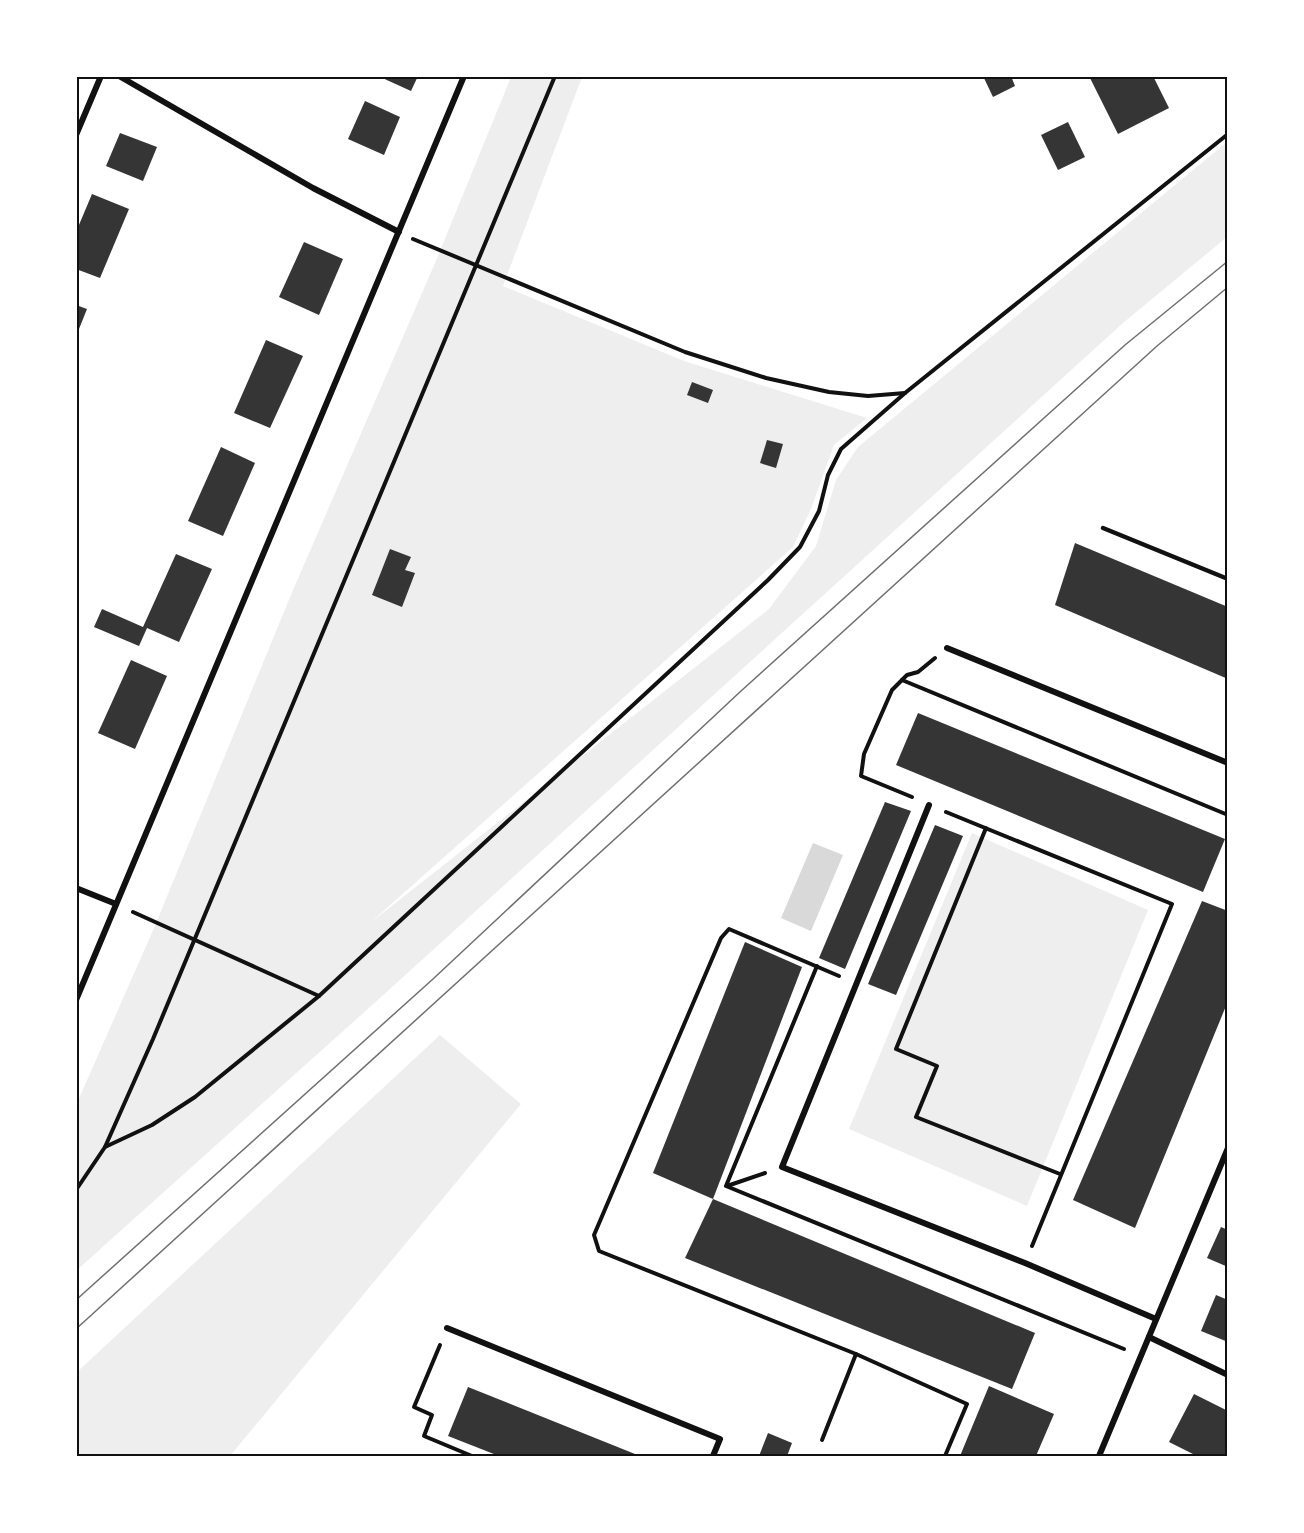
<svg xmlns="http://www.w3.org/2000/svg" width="1304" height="1533" font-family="'Roboto Condensed',sans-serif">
  <rect width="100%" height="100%" fill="#fff"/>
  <g fill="#eee">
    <polygon points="511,77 582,77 503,286 684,361 867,418 834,445 811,509 793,547 370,923 769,609 816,546 836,480 858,447 1227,142 1227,237 1123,323 380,998 77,1270 77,1103 154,928 293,590 435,263"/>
    <polygon points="972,833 1148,910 1027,1206 849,1129"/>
    <polygon points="440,1035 521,1104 230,1456 77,1456 77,1372"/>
  </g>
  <polygon fill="#d9d9d9" points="813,843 843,855 811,931 781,918"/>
  <g fill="#353535">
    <polygon points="378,76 418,76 411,91"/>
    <polygon points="983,76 1011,76 1015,86 993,97"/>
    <polygon points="1089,76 1153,76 1169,108 1118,134"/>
    <polygon points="365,101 400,117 384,155 348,139"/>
    <polygon points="1068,122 1085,157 1058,170 1041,135"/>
    <polygon points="120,133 157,147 143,181 106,166"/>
    <polygon points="92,194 129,209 100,278 76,269 76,232"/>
    <polygon points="304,242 343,259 319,315 279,297"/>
    <polygon points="76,305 87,309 77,334 76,334"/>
    <polygon points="266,340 303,356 270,428 234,413"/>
    <polygon points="692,382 713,390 708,403 687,395"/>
    <polygon points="767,440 783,444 776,468 760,463"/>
    <polygon points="221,447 255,463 223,536 188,521"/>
    <polygon points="1075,543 1228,607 1228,679 1055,605"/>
    <polygon points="390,549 411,557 405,570 415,573 402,607 372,595"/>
    <polygon points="176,554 212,569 179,642 147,628 139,646 94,627 102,609 143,627"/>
    <polygon points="131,660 167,676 135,749 98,733"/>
    <polygon points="918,713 1225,839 1203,892 896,765"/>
    <polygon points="885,802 911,811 845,969 819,958"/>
    <polygon points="935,825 963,836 896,995 868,984"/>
    <polygon points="1202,901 1228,911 1228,1001 1135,1228 1073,1200"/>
    <polygon points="745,942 802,967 713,1199 653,1173"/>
    <polygon points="713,1199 1035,1333 1012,1389 685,1258"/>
    <polygon points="1221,1227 1228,1230 1228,1267 1207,1258"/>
    <polygon points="1216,1295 1228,1300 1228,1342 1201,1331"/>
    <polygon points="989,1386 1054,1414 1036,1456 960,1456"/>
    <polygon points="468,1387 640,1456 499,1456 448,1436"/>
    <polygon points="1194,1394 1228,1411 1228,1456 1197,1456 1169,1442"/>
    <polygon points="768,1433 792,1443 787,1456 759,1456"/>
  </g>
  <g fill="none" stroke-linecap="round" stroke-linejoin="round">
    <g stroke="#111" stroke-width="4">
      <polyline points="413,239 685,352 766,378 829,392 868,396 905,393"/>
      <polyline points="902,680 1228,815"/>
      <polyline points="912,797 861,776 864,754 892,690 907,675 918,672 935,658"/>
      <polyline points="946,812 1172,904 1032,1246"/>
      <polyline points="986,828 896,1049 937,1066 916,1117 1060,1174"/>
      <polyline points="133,912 319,996"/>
      <polyline points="817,966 726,1186 1124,1349"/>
      <polyline points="839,976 729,929 721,938 594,1235 599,1251 856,1354 967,1404 945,1456"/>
      <polyline points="105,1147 152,1125 195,1097 319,996 768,580 800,547 819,511 828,475 841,449 905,393 1228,134"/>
      <polyline points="727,1186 765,1173"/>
      <polyline points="76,1190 105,1147 153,1039 555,76"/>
      <polyline points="440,1345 414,1407 432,1415 424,1436 472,1456"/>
      <polyline points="822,1440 856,1354"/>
    </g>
    <polyline stroke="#111" stroke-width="4.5" points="1103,528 1228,579"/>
    <g stroke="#111" stroke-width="6">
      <polyline points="119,76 313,188 399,232"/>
      <polyline points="76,135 101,76"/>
      <polyline points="947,648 1228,763"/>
      <polyline points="929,805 782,1167 1025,1263 1156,1319"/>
      <polyline points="76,888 116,904"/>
      <polyline points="76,1000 464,76"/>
      <polyline points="447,1328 720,1439 713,1456"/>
      <polyline points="1149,1337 1228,1375"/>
      <polyline points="1099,1456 1228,1148"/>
    </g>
    <g stroke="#707070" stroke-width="1.5">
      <polyline points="76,1300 433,979 741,691 1125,345 1228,261"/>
      <polyline points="76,1329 1157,346 1228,287"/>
    </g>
  </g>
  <rect width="1304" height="1533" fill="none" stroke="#ffffff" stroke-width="156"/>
  <rect x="78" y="78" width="1148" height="1377" fill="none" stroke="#111" stroke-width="2"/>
</svg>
